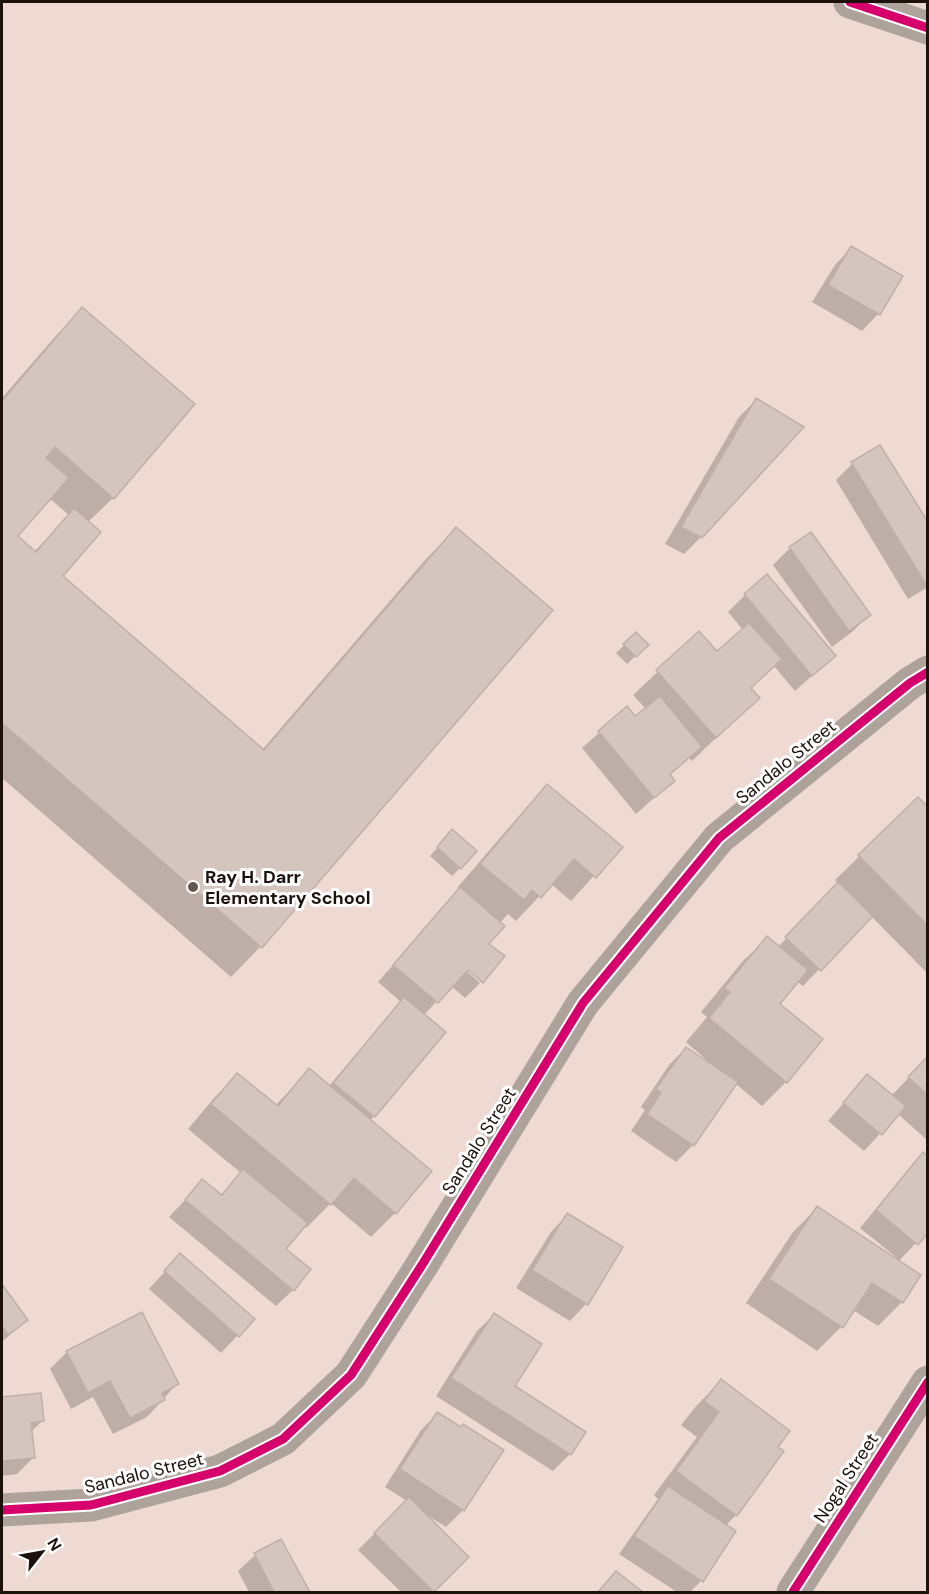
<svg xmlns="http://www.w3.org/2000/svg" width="929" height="1594" font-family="'DM Sans',sans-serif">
  <rect width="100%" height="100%" fill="#eedad2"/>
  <g fill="#0003" fill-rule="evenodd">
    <polygon points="851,248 901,277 878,314 862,331 812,302 835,265"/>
    <path d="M82,309L113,498L88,522L61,576L262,750L426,559L456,529L550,611L260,947L231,977L2,778V398L53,339ZM49,498L69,515L34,552L16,537Z"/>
    <polygon points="756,400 701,537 684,554 665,544 739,417"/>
    <polygon points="852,464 928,525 928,587 908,599 836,480"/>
    <polygon points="810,534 869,615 852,632 832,647 773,565 790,548"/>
    <polygon points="745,595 834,656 795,691 774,666 750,689 758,698 692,761 689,758 669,776 673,781 636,814 582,748 627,708 635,718 646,709 633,695 699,633 717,653 743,630 728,612"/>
    <polygon points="636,634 647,645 627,664 616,653"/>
    <polygon points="548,786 620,847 571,901 551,884 516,921 508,914 461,966 480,983 465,998 451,986 424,1015 444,1032 370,1121 395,1213 371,1237 331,1203 306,1228 304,1226 284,1249 293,1290 276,1306 169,1217 203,1181 221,1195 241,1173 188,1129 214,1098 237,1075 275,1106 309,1070 329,1086 401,1002 378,982 459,890 457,888 524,810"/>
    <polygon points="918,799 928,877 928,974 871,916 803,986 797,981 778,1004 786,1082 762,1106 735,1083 693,1145 676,1162 631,1131 645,1110 641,1107 669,1065 686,1048 709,1064 710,1063 686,1042 707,1017 701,1012 743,961 767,938 778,947 839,884 835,880"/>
    <polygon points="444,840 460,868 452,876 430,856"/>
    <polygon points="927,1059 928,1141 898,1114 864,1151 828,1121 867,1076 891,1096"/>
    <polygon points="923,1154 928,1230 898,1262 919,1276 902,1302 878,1326 853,1310 841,1327 817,1351 746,1303 793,1232 817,1208 895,1260 897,1258 860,1228 907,1171"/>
    <polygon points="567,1215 586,1304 570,1321 516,1288 551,1232"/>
    <polygon points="180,1255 253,1319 221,1353 149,1289"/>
    <polygon points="2,1286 26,1320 2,1342"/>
    <polygon points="494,1315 513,1386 583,1433 570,1454 553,1471 436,1396 477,1331"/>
    <polygon points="67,1352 177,1384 147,1417 113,1434 93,1397 71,1409 50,1369"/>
    <polygon points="721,1381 736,1515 725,1526 701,1581 690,1592 677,1592 619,1554 658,1499 654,1495 697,1437 681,1425 697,1405"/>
    <polygon points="39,1395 43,1420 31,1432 34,1457 17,1474 2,1476 2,1399"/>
    <polygon points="437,1414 461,1429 463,1510 446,1527 425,1514 467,1557 432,1592 401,1592 358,1550 407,1501 385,1487 421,1430"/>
    <polygon points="281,1541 308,1592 249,1592 238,1571 255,1555"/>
    <polygon points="616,1573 640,1592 597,1592"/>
  </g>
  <g fill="#d4c5bf" stroke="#bfafaa" stroke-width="1.5">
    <polygon points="851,246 903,276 880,315 828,285"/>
    <polygon points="82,307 195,404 114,499 55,447 46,458 69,478 18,536 36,552 74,508 101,532 63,576 264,750 456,527 553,610 262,948 2,723 2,401"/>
    <polygon points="756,398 804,427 702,538 681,527"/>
    <polygon points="880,445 928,522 928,582 925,583 851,462"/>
    <polygon points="811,532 871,615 849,631 789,547"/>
    <polygon points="767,574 836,656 812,676 744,594"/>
    <polygon points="749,623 782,659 751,688 760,698 716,738 656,670 699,631 717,651"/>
    <polygon points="636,632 649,645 636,657 623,644"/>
    <polygon points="660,696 702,747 670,774 675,781 654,798 598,731 627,706 635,716"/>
    <polygon points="547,784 623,847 596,878 574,859 541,898 532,890 524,900 480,864"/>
    <polygon points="918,797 928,807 928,926 858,855"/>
    <polygon points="452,829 477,851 461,869 437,847"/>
    <polygon points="838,882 873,916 821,971 785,937"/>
    <polygon points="460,887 505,926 489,944 505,956 483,983 468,970 438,1003 393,965"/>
    <polygon points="767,936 808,970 780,1004 823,1039 787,1083 709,1018 730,992 724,988"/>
    <polygon points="404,997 446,1032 375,1117 333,1083"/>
    <polygon points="686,1047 738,1082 694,1146 647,1114 661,1093 656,1089"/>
    <polygon points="927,1057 928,1057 928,1095 908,1077"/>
    <polygon points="309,1068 432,1171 396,1214 354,1178 331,1205 211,1104 237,1073 278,1106"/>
    <polygon points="867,1074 906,1106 882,1135 843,1103"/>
    <polygon points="923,1152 928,1156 928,1233 918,1245 876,1210"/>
    <polygon points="243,1169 308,1223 286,1249 311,1269 294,1291 185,1200 202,1179 222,1195"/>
    <polygon points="817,1206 921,1275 903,1303 872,1283 843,1328 769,1279"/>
    <polygon points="567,1213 623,1247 588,1305 532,1270"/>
    <polygon points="180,1253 255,1319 239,1337 164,1271"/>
    <polygon points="2,1284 28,1320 8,1335 2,1326"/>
    <polygon points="142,1312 179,1384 162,1393 165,1400 130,1418 110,1381 88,1393 66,1351"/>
    <polygon points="494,1313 542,1344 515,1386 586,1432 571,1455 451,1378"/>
    <polygon points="721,1379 790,1431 778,1447 784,1451 737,1516 676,1471 719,1412 704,1401"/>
    <polygon points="41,1393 44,1421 31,1423 35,1458 2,1461 2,1397"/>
    <polygon points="437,1412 461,1427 463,1424 504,1450 464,1511 400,1469"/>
    <polygon points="668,1486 736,1531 703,1582 634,1536"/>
    <polygon points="409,1497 469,1557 434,1592 374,1533"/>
    <polygon points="281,1539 310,1592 274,1592 254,1553"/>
    <polygon points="616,1571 643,1592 598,1592"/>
  </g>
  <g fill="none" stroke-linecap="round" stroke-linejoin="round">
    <g stroke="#ada39b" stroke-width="33">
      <polyline points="850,2 928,28"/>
      <polyline points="2,1510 91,1505 220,1471 283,1439 351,1375 422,1265 583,1003 719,838 910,683 928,672"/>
      <polyline points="793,1592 928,1382"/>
    </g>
    <g stroke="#fff" stroke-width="13">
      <g id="cycleway">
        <polyline points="850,2 928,28"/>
        <polyline points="2,1510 91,1505 220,1471 283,1439 351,1375 422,1265 583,1003 719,838 910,683 928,672"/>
        <polyline points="793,1592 928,1382"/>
      </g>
    </g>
    <use href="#cycleway" stroke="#d6006c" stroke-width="9"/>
  </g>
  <circle fill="#665751" stroke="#fff" stroke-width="2" cx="193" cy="887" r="6"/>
  <g text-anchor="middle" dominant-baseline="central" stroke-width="6" stroke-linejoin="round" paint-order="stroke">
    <g font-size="18" fill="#1d110b" stroke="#fff">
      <text transform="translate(786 762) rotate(-39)">Sandalo Street</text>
      <text transform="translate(479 1141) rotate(-58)">Sandalo Street</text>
      <text transform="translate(144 1473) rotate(-14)">Sandalo Street</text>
      <text transform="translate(846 1478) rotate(-57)">Nogal Street</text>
    </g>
    <g font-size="18" font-weight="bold" fill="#1d110b" stroke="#fff" text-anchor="start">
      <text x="205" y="877">Ray H. Darr<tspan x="205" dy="21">Elementary School</tspan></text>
    </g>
  </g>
  <rect width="929" height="1594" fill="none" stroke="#1d110b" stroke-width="6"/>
  <g transform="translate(42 1552) rotate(59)" stroke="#ffffff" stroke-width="4.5" paint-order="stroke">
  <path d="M0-4.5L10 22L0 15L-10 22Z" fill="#1d110b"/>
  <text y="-9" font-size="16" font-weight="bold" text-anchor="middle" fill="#1d110b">N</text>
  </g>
</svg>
